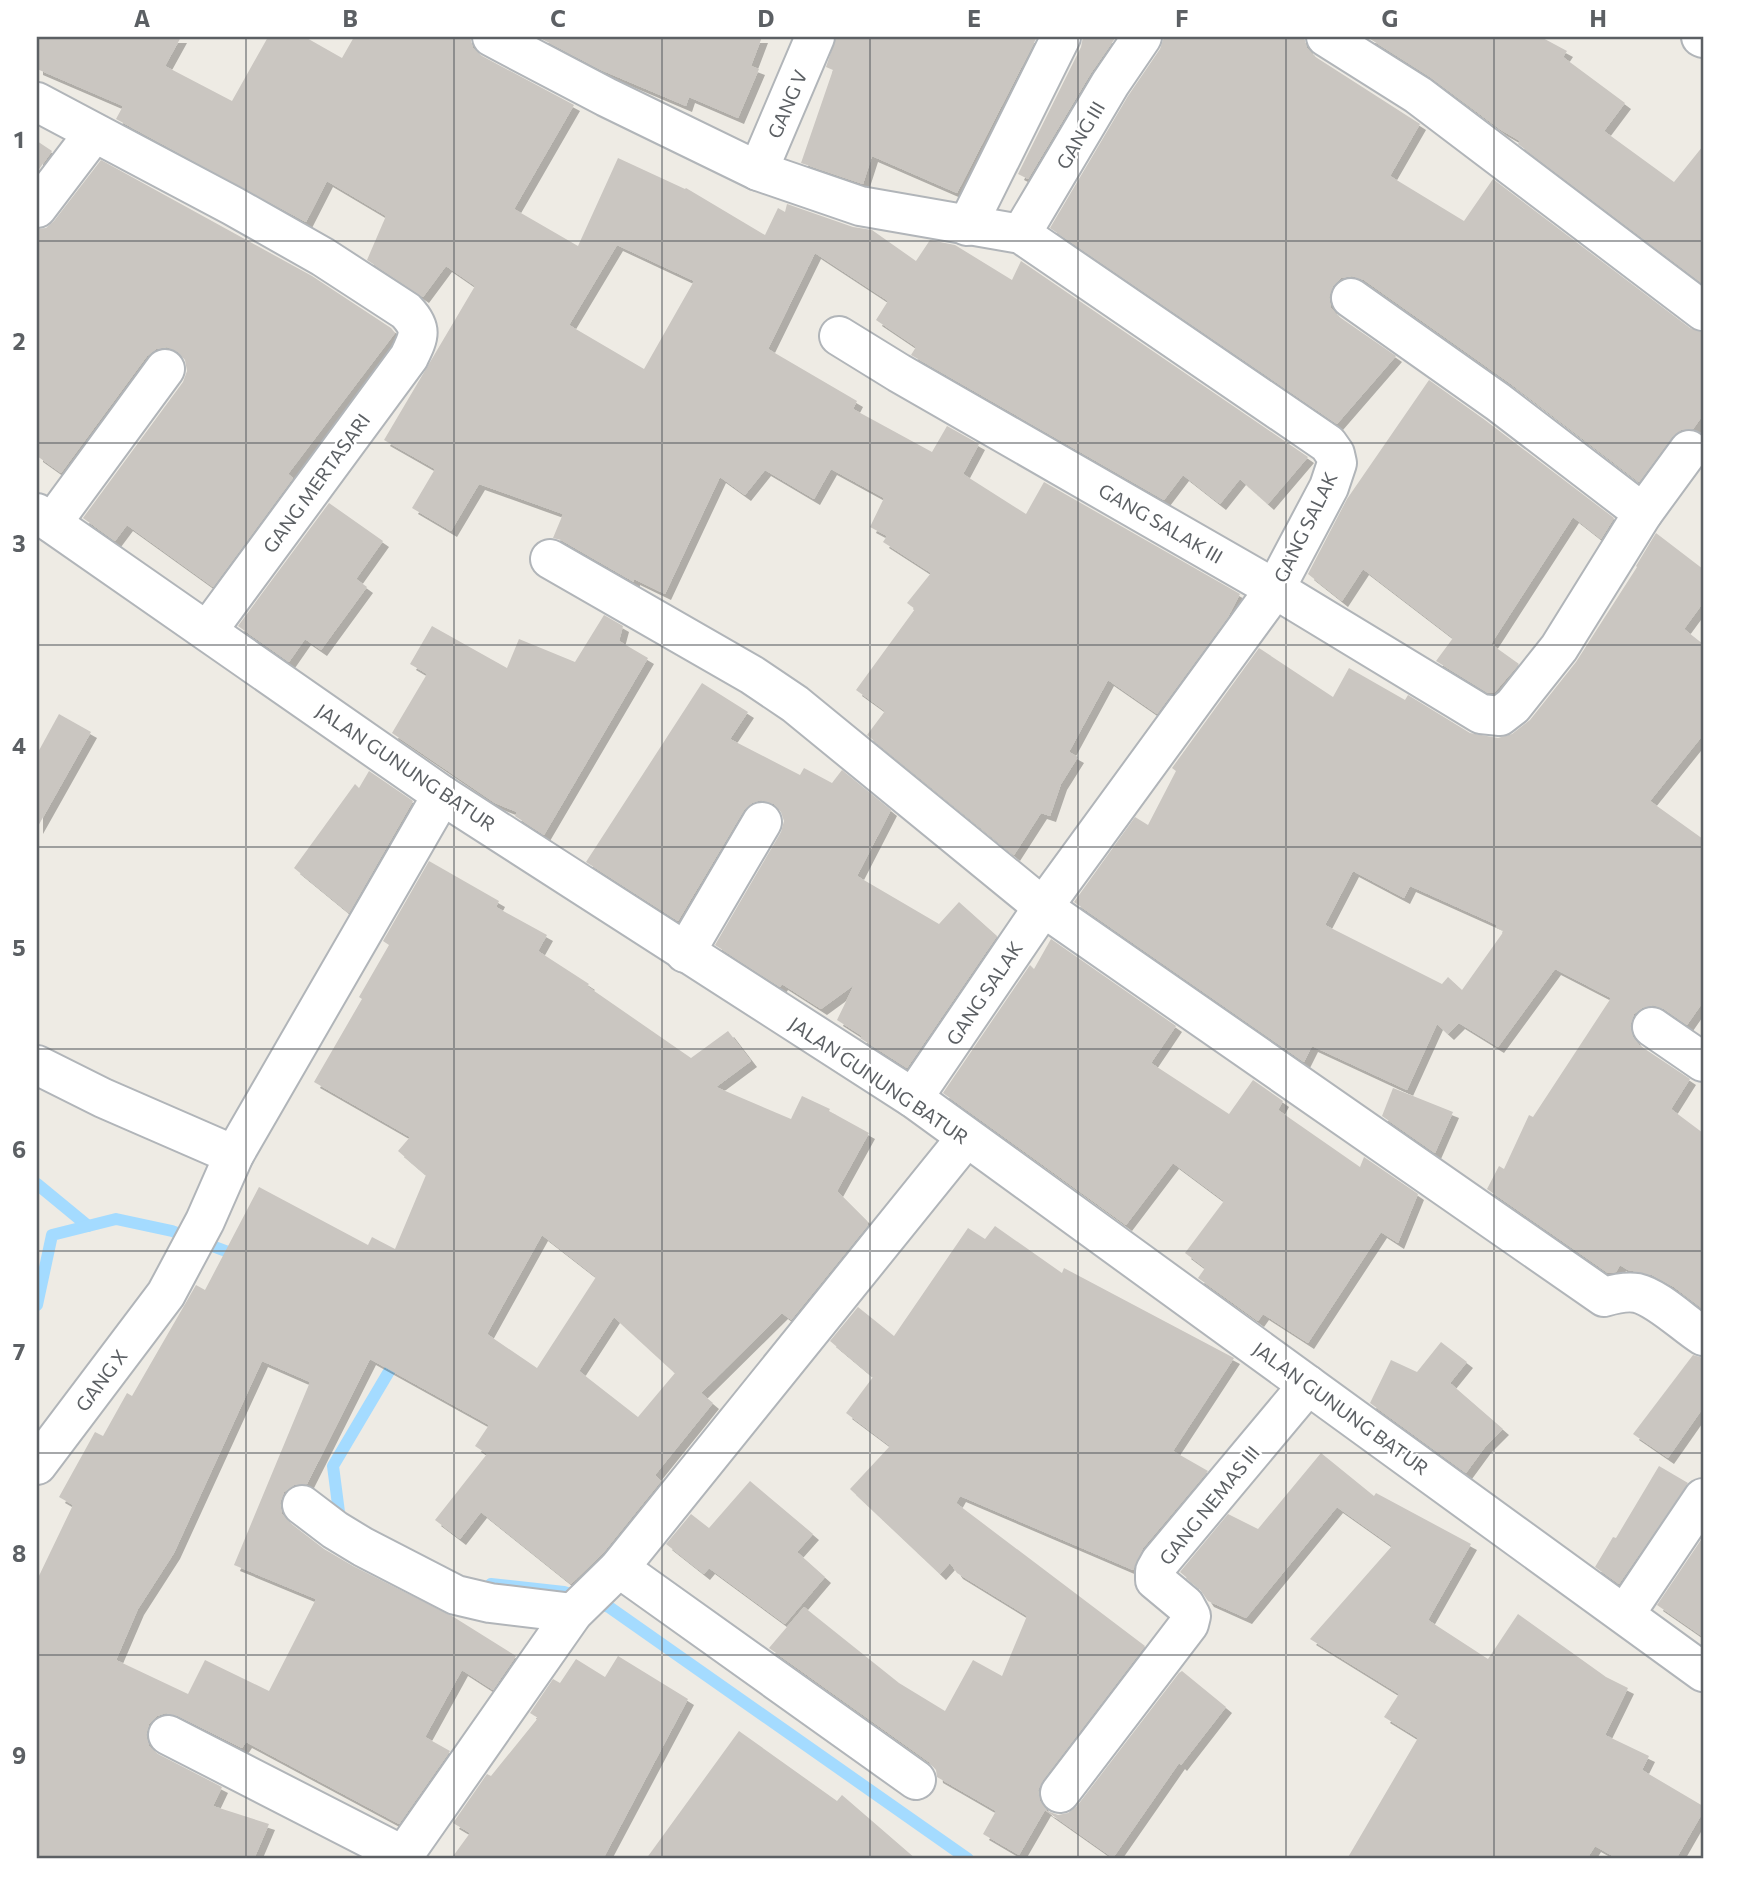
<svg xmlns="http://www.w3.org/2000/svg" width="1740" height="1896" font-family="Commissioner,sans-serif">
  <defs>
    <filter id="shadow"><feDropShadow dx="6" dy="6" stdDeviation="0" flood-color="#0004"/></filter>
  </defs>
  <rect width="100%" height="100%" fill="#eeebe4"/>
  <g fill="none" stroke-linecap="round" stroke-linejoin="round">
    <g stroke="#a4dbff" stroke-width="12">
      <polyline points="37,1184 88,1226"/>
      <polyline points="37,1305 52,1235 116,1219 172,1231 239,1256"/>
      <polyline points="343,1522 340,1520 333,1466 394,1363 392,1357"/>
      <polyline points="491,1584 564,1592 609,1607 968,1859"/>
    </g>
  </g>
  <g fill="#cac6c1" fill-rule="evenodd" filter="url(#shadow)">
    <path d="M37,37H181L165,66L232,101L268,37H305L342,58L354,37H470L473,48L482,56L574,105L514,209L578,246L618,158L685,189L686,188L765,235L778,208L785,212L787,204L853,227L872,230L916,261L930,240L955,245L1012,280L1021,261L1308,457L1268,504L1240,479L1220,504L1183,475L1164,500L911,355L916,347L876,320L888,301L815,253L768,349L857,401L853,409L932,452L947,426L979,444L963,474L1026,514L1044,482L1240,594L1228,617L1157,714L1108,680L1069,752L1078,757L1061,784L1050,816L1041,813L1014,855L867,735L885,711L856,690L915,609L907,603L931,573L883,542L887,536L870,527L884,498L831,469L814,499L765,470L745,495L720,477L665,594L634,579V582L561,540L553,538L563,514L479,484L451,531L412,508L435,469L384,440L475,286L446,266L423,297L367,260L386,216L327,181L306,222L116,119L123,106L37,69ZM617,245L694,281L644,369L569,325Z"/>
    <polygon points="538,37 762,37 751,66 759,69 738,118 689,97 686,106 601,70"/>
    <polygon points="836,37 1037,37 957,193 872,156 863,184 801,163 833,70 826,67"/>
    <polygon points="1083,37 1116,37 1091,73 1028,179 1018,174 1081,47"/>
    <polygon points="1164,37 1304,37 1307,48 1314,56 1420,124 1390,176 1464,221 1493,179 1690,328 1703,332 1703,415 1693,429 1681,430 1672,437 1639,482 1511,384 1364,280 1352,276 1341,278 1333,286 1329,297 1331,308 1338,316 1396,356 1337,424 1050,228 1128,96 1160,49"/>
    <polygon points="1367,37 1541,37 1567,51 1563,57 1625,103 1604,131 1674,182 1703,146 1703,284 1518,144 1520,141 1501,130 1430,77"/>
    <polygon points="37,141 52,151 37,172"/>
    <polygon points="101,160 312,276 391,328 395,333 288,474 293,478 213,587 127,525 115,541 83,518 183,382 187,371 185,360 178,352 167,347 156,349 147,356 61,473 37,456 37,229 46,228 54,221"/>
    <polygon points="1429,380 1485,420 1614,518 1601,539 1573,517 1491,644 1519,664 1494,693 1488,693 1436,661 1453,638 1363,569 1342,601 1308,574 1347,499"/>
    <polygon points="329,503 383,541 356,579 367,587 321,650 305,639 289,662 238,626"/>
    <path d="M1656,533L1703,569V603L1684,629L1703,644V735L1650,801L1703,839V1002L1687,1025L1664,1009L1653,1005L1642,1008L1634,1014L1630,1026L1633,1037L1639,1045L1690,1079L1671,1109L1703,1133V1309L1674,1287L1652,1275L1628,1270L1620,1265L1616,1272L1608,1273L1487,1189L1499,1166L1504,1169L1529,1115L1533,1117L1611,998L1555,969L1498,1047L1459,1023L1448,1034L1437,1024L1407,1090L1312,1046L1304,1062L1074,902L1135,817L1148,825L1176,771L1172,768L1259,648L1333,697L1349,668L1405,700L1408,695L1470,733L1498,738L1512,734L1530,720L1576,662L1637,567L1636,566ZM1353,871L1404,898L1410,886L1497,925L1496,927L1504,931L1462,990L1448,977L1442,984L1325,925Z"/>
    <polygon points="604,615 623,626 619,641 648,658 544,835 515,816 517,812 495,803 392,733 427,674 410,664 432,626 507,668 519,639 575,662"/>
    <polygon points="702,683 748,712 730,739 800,775 804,768 832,783 842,770 891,810 857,876 939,924 959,902 997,936 907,1068 860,1038 862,1036 837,1020 854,985 821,1009 782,984 780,987 715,945 781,832 784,821 781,812 774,804 761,800 752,803 744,810 678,921 586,862"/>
    <polygon points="59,714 91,732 37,828 37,754"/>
    <polygon points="369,771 413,801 349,913 294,868 355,784 359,788"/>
    <path d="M429,861L499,901L496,907L547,935L538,951L589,984L587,986L691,1058L728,1031L751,1061L716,1087L791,1119L802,1096L830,1109L829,1111L869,1133L837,1191L867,1221L868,1225L791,1320L782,1313L701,1393L713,1403L655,1475L661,1481L603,1553L571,1584L481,1512L460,1539L435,1520L487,1454L475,1446L489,1425L370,1359L307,1484L294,1485L284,1492L280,1503L282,1514L289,1522L324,1549L353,1566L452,1616L516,1656L493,1690L462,1670L425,1737L450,1751L399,1824L246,1742L242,1748L178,1716L166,1713L157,1716L149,1724L146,1735L149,1746L158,1754L222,1787L213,1806L269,1824L254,1859H37V1580L73,1505L59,1497L95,1432L103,1436L127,1393L132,1396L196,1285L205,1290L259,1187L368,1245L372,1237L395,1249L426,1175L398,1151L410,1137L314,1082L362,999L359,997L389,945L383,941ZM542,1235L596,1277L537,1368L487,1334ZM614,1317L675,1373L638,1417L579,1371ZM262,1361L310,1382L234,1565L316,1599L269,1691L205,1660L188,1694L116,1660L138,1609L174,1553Z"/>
    <polygon points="1051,939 1176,1026 1151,1063 1229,1114 1253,1080 1283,1101 1278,1110 1360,1167 1364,1157 1418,1194 1398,1243 1381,1232 1308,1343 1263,1314 1258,1321 1198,1278 1205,1268 1185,1253 1224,1201 1173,1163 1126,1225 943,1093 1030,965 1034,969"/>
    <polygon points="1393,1088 1453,1112 1435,1153 1382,1116"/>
    <polygon points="995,1226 1062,1273 1064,1268 1234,1358 1173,1451 1208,1471 1143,1548 1133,1570 960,1496 956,1503 1145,1646 1043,1780 1038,1790 1040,1801 1047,1811 1058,1815 1068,1813 1077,1806 1179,1673 1182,1671 1226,1707 1181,1765 1179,1763 1113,1858 1045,1810 1019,1855 983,1834 996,1811 937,1777 936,1770 929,1762 769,1648 804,1607 899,1683 945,1711 973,1660 1002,1676 1027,1616 957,1573 950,1563 940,1574 850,1489 890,1446 846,1413 873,1377 830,1341 858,1307 894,1336 968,1228 985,1239"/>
    <polygon points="1441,1342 1467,1362 1450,1383 1503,1429 1485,1447 1466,1473 1370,1403 1391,1360 1417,1372"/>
    <polygon points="1693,1355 1703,1358 1703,1408 1668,1458 1633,1434"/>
    <polygon points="1321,1453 1374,1496 1376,1493 1471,1544 1428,1620 1488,1659 1518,1614 1606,1677 1628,1688 1605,1735 1649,1756 1642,1770 1703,1806 1703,1812 1676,1859 1618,1859 1595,1846 1587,1859 1347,1859 1418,1738 1384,1717 1399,1694 1310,1639 1392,1546 1337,1507 1246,1618 1208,1601 1199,1588 1180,1572 1228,1514 1258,1529"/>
    <polygon points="1659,1466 1688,1483 1619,1584 1595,1567 1613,1537 1616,1538"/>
    <polygon points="750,1481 813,1534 797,1552 825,1577 785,1624 709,1568 704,1574 666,1544 691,1514 709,1528"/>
    <polygon points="1703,1537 1703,1637 1657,1605"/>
    <polygon points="618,1656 688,1699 603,1859 451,1859 470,1833 453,1823 487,1774 491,1776 538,1718 530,1713 553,1679 560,1683 576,1659 605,1677"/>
    <polygon points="739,1731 837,1801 842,1795 916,1859 646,1859"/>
  </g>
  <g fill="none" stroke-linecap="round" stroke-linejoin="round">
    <g stroke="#b1b5b9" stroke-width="42">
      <g id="minor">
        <polyline points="492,37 606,97 758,171 860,206 1021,234 1328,444 1335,454 1337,463 1329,487 1275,589 1043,907 913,1098"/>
        <polyline points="1326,37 1418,95 1703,311"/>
        <polyline points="1701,37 1703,38"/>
        <path d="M37,102L233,206L323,257L406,311C423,329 419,336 409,357L208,630"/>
        <polyline points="758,171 815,37"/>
        <polyline points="37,208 94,133"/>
        <polyline points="967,226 1061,37"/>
        <polyline points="1021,234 1110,84 1142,37"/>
        <polyline points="1351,298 1498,402 1643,513"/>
        <polyline points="839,336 899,373 1275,589 1481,714 1500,716 1513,706 1559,648 1643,513 1689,450"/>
        <polyline points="37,513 442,795 913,1098 1703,1672"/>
        <polyline points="52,523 165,369"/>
        <path d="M550,559L752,675L795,704L1043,907L1604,1297C1614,1294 1626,1291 1637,1293C1658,1298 1684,1324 1703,1336"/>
        <polyline points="685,953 762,822"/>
        <polyline points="1652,1027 1703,1062"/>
        <polyline points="37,1065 103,1098 234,1155"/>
        <polyline points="37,1465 166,1294 205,1221 234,1155 442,795"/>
        <polyline points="302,1505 335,1530 363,1547 456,1595 490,1603 573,1613"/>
        <polyline points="619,1568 916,1780"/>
        <polyline points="1625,1614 1703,1498"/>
        <polyline points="168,1735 404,1856"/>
        <polyline points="1060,1793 1189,1624 1191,1616 1185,1605 1155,1580 1155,1571 1160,1562 1308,1385"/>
        <polyline points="401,1859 573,1613 619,1568 966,1138"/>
      </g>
    </g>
    <use href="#minor" stroke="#fff" stroke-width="38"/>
  </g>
  <path fill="none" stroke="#5c6064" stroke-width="2" stroke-opacity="0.55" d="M246,37V1859M454,37V1859M662,37V1859M870,37V1859M1078,37V1859M1286,37V1859M1494,37V1859M37,241H1703M37,443H1703M37,645H1703M37,847H1703M37,1049H1703M37,1251H1703M37,1453H1703M37,1655H1703"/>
  <g text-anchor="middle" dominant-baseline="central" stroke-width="5" stroke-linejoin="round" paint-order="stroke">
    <g font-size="19" fill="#5c6064" stroke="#fff">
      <text transform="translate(787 104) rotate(-67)">GANG V</text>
      <text transform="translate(1080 135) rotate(-59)">GANG III</text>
      <text transform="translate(316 483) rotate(-54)">GANG MERTASARI</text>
      <text transform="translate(1161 523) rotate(30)">GANG SALAK III</text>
      <text transform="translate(1305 527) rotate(-64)">GANG SALAK</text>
      <text transform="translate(406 767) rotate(34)">JALAN GUNUNG BATUR</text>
      <text transform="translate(984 993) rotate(-56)">GANG SALAK</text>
      <text transform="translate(879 1080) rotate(34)">JALAN GUNUNG BATUR</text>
      <text transform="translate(101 1380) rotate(-53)">GANG X</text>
      <text transform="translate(1341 1408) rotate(36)">JALAN GUNUNG BATUR</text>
      <text transform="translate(1209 1505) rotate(-51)">GANG NEMAS III</text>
    </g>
  </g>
  <rect width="1740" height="1896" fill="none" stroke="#ffffff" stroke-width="77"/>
  <rect x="38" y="38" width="1664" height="1819" fill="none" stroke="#5c6064" stroke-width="2.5"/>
  <g font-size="23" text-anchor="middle" font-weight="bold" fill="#5c6064">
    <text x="142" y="27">A</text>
    <text x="350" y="27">B</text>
    <text x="558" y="27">C</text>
    <text x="766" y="27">D</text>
    <text x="974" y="27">E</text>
    <text x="1182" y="27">F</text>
    <text x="1390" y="27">G</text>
    <text x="1598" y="27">H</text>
    <text x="19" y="148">1</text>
    <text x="19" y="350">2</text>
    <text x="19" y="552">3</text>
    <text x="19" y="754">4</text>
    <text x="19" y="956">5</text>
    <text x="19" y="1158">6</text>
    <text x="19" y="1360">7</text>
    <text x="19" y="1562">8</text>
    <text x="19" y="1764">9</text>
  </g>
</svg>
